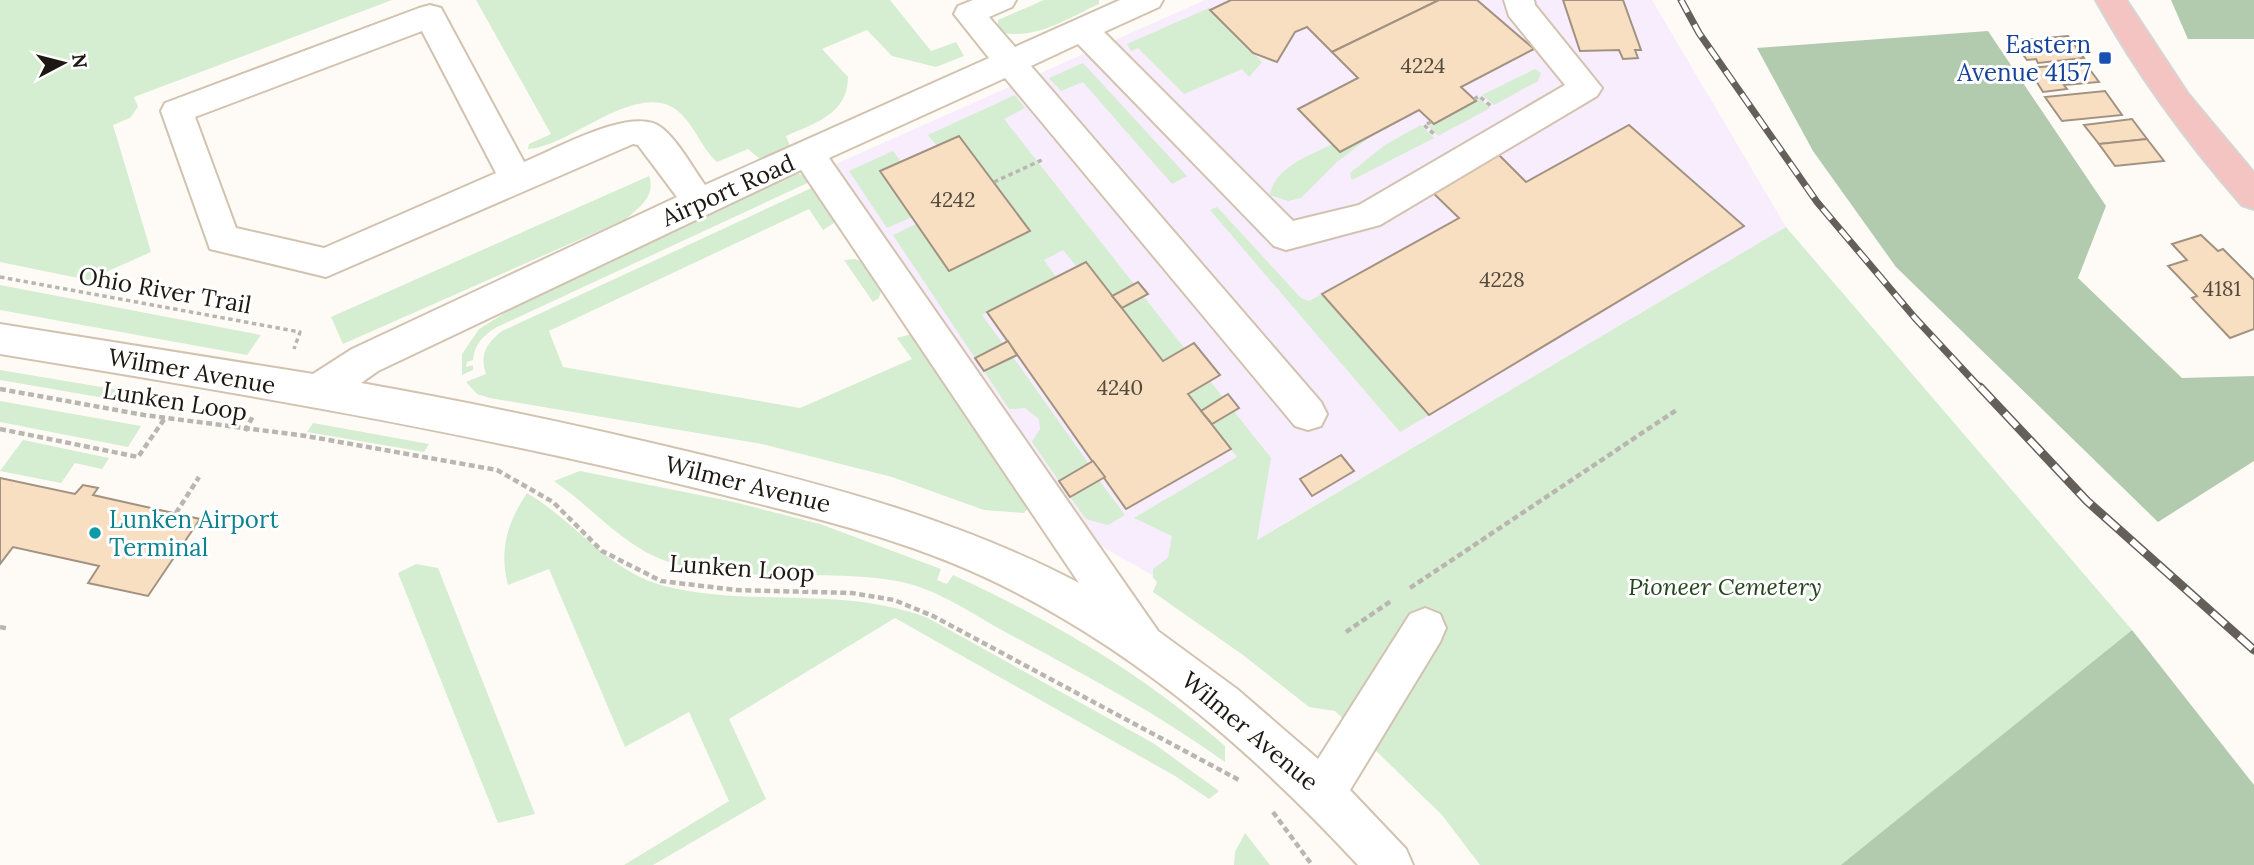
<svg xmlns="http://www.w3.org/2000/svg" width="2254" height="865" font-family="Lora,serif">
  <rect width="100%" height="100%" fill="#fefbf7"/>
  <polygon fill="#f7edfd" points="1205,0 1652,0 1786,227 1175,588 1087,538 836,164"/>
  <g fill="#d5edd0">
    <polygon points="0,0 392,0 134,97 138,107 130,118 113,125 151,252 88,280 0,262"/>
    <path d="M476,0H890L931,51L956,42L964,56L936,67L892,56L867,30L822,49L848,77C848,114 815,123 786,136L790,146L760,159L748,149L717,162C700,147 692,118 672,107C630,85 569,147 528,149L529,144L551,134Z"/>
    <path d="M1044,0H1099V4C1066,19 1035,41 998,32V20Z"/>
    <polygon points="1209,8 1262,62 1249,77 1242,69 1184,94 1138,48 1131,51 1127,44"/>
    <polygon points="1083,63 1187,176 1172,184 1083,82 1061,91 1049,78"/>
    <polygon points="1535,69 1541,73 1538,81 1494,105 1482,95"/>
    <polygon points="1015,95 1025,108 1004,119 1185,349 1163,361 1086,263 1077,267 1063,250 1044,260 1056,277 982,315 1003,344 975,358 893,235 916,224 949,271 1030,231 959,136 937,146 928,135"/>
    <polygon points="1480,98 1490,108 1438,136 1428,126"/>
    <polygon points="1421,125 1434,138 1352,180 1350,173 1385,145"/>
    <path d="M1371,136L1337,162L1301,198L1288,201L1270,195C1274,167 1310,156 1332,144L1340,152Z"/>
    <polygon points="893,151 901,162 880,172 912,217 887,228 849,171"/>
    <path d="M797,173L814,180L497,327C484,335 474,344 473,360L467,362L466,367L473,365V370L462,375V354L479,329L527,299Z"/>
    <path d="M649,176C656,196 640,207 626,219L343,344L331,317Z"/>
    <path d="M818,185L837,221L823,230L809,209L549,331L563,367L800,408L912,359L897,338L915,333L1030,505L1024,513L984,510L892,477L762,444L490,398L477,394L466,382L486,374C479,354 487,343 502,331Z"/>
    <polygon points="1217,207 1301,298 1309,301 1322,294 1429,415 1400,432 1210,210"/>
    <polygon points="1786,227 2132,630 1842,865 1480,865 1442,815 1335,711 1309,707 1243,655 1153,592 1157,582 1153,578 1153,569 1168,558 1172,536 1134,518 1237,457 1188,394 1210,381 1271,458 1257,540"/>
    <polygon points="855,259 865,263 882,287 879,298 873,302 844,260"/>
    <polygon points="0,285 261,335 247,355 0,310"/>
    <polygon points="1013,357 1089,464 1059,481 1032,442 1040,429 1039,419 1025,408 1009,409 984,371"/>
    <polygon points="0,370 149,395 145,405 0,380"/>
    <polygon points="0,401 141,426 128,447 0,422"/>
    <polygon points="313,423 429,444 424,452 307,432"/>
    <polygon points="23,440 109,458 102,469 75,463 61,483 0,471"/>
    <path d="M580,471L734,502L820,524L941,569L937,580L947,584L953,575C1053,621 1142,673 1225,746V762C1155,712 1083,674 1007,633C974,615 939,590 902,582C826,566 725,588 656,557C618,540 588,504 554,481Z"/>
    <polygon points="1099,480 1125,515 1108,525 1086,519 1070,497"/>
    <path d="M527,493C575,521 608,571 664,586C752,608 841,585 928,618L1153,743L1219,791L1209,799L1175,776L895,618L729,719L766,799L653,865H624L729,801L689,712L625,747L549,569L508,585C499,550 507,523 527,493Z"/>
    <polygon points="416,564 438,568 535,814 498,823 398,573"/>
    <polygon points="1245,833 1270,865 1234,865 1235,852"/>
  </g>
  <g fill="#b2caad">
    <polygon points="2171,0 2254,0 2254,39 2188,39"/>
    <polygon points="1988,31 2106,206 2078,278 2182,378 2254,376 2254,461 2158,522 1896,267 1813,151 1757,48"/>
    <polygon points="2132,630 2254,785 2254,865 1841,865"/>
  </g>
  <g fill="#f9dfc2" stroke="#a29281" stroke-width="2">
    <polygon points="1231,0 1439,0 1332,52 1307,27 1295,32 1277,62 1253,53 1210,10"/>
    <polygon points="1439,0 1477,0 1534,49 1461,87 1476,101 1434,124 1419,110 1340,152 1298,109 1358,78 1332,52"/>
    <polygon points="1563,0 1623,0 1641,50 1635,50 1638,58 1623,59 1619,50 1580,51"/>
    <polygon points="2068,36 2084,58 2038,63 2036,59 2027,60 2019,49 2028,48 2022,40"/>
    <polygon points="2085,63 2099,82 2064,85 2067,89 2043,92 2028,68"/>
    <polygon points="2105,91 2122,115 2062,121 2045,97"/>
    <polygon points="2132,119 2147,139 2099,144 2084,125"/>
    <polygon points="1629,125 1744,226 1429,415 1322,294 1459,218 1428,188 1496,152 1526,182"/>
    <polygon points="959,136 1030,231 949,271 880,171"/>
    <polygon points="2147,139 2164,161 2115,166 2099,144"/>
    <polygon points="2201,235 2218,251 2223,249 2254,280 2254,329 2230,338 2192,298 2197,296 2168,266 2187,260 2172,244"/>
    <polygon points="1086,262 1163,361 1194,343 1220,375 1188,394 1231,449 1126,509 987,312"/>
    <polygon points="1138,282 1148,294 1122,308 1112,296"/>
    <polygon points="1008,341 1017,355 984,371 975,358"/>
    <polygon points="1228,394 1239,408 1212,424 1201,411"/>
    <polygon points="1341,455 1354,471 1312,496 1300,479"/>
    <polygon points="1093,461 1105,477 1070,497 1059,481"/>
    <polygon points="0,478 75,494 83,485 98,488 93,495 200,519 148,596 88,583 99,566 13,547 0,564"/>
  </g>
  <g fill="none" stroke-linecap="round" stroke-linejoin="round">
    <g stroke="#d2c2b0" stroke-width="4">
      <path id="minor" d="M973,0H1016L1012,7L989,17L1015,47L1120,0H1163L1159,7L1104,32L1293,221L1359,205L1565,85L1509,16L1504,0H1534L1535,5L1602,88L1597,96L1380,225L1286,250L1274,246L1078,44L1031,66L1321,402L1327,414L1321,426L1308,430L1295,426L1005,78L829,158L1158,631L1237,689L1318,759L1410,614L1425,608L1440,614L1446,628L1440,642L1350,790L1406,849L1413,865H1358C1258,757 1147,660 1015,592C916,540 804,515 696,488C465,431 234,392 0,354V324L313,374L352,349L677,197L638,145L633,144L326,277L210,249L161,111L165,103L419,8L430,5L441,8L524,162C554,150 634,104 662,128C679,142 692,167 705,185L989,58L954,14L958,6ZM422,31L496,173L324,248L236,228L195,117ZM801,170L1079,583C959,520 830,486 698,454C586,427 474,403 361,383L378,371Z"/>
    </g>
    <g stroke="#d6d5d4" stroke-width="4">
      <path id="major" d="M2096,0H2126L2188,94L2254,173V209L2242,205C2186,141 2137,74 2096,0Z"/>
    </g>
    <g stroke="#b9b6b1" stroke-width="3.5" stroke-dasharray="4.5 3.5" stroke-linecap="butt">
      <polyline points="1474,99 1479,96 1491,106"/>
      <polyline points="1431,122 1424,125 1435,135"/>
      <polyline points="994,182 1044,159"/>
      <polyline points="0,277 300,332 294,349"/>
    </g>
    <g stroke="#b9b6b1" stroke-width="4.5" stroke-dasharray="6 3.5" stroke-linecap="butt">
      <polyline points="0,389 144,415 306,436 497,470 553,502 602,551 661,581 736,590 852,593 894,600 933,616 1239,780"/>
      <polyline points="0,429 138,457 165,418"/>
      <polyline points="245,431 253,416"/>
      <polyline points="176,513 199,477"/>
      <polyline points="1410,588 1678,409"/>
      <polyline points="0,627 9,629"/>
      <polyline points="1346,632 1391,601"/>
      <polyline points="1273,812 1312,865"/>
    </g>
    <use href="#minor" fill="#fff" fill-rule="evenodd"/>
    <use href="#major" fill="#f4c4c2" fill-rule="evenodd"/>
    <g stroke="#645f59" stroke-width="7">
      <polyline id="rail-far1" points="1681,0 1699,33 1817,202 1915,318 1981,389"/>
    </g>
    <g stroke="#645f59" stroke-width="9">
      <polyline id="rail" points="1980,387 2087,501 2254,650"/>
    </g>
    <use href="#rail-far1" stroke="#fff" stroke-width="4.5" stroke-dasharray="14" stroke-linecap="butt"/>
    <use href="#rail" stroke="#fff" stroke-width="6" stroke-dasharray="18" stroke-linecap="butt"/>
  </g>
  <rect fill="#1a4fb4" stroke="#fff" stroke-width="2.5" x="2098" y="51" width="14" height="14" rx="3.5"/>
  <circle fill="#0f9aa8" stroke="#fff" stroke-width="2.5" cx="95" cy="533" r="7"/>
  <g text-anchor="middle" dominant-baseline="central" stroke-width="6" stroke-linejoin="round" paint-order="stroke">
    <g font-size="21" fill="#544a3d">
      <text x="1423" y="65">4224</text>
      <text x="953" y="199">4242</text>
      <text x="1502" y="279">4228</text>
      <text x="2222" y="288">4181</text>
      <text x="1120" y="387">4240</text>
    </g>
    <g font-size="24" fill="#164399" stroke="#fff" text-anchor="end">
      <text x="2091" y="44">Eastern<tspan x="2091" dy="28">Avenue 4157</tspan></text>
    </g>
    <g font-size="24" fill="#1d1811" stroke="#fff">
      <text transform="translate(728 190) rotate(-24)">Airport Road</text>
      <text transform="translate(165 290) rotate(10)">Ohio River Trail</text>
      <text transform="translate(192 371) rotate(10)">Wilmer Avenue</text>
      <text transform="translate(175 401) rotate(9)">Lunken Loop</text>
      <text transform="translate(748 484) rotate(14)">Wilmer Avenue</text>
      <text transform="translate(742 568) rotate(4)">Lunken Loop</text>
      <text transform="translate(1250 731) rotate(40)">Wilmer Avenue</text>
    </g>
    <g font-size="24" fill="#0d838f" stroke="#fff" text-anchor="start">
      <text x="109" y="519">Lunken Airport<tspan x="109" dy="28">Terminal</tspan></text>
    </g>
    <g font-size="24" font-style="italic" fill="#24461d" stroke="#fff">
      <text x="1725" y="586">Pioneer Cemetery</text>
    </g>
  </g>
  <g transform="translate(63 63) rotate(83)" stroke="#ffffff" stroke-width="5" paint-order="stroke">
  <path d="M0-5L12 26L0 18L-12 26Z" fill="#1d1811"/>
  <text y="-10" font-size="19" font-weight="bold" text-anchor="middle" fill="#1d1811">N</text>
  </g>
</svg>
